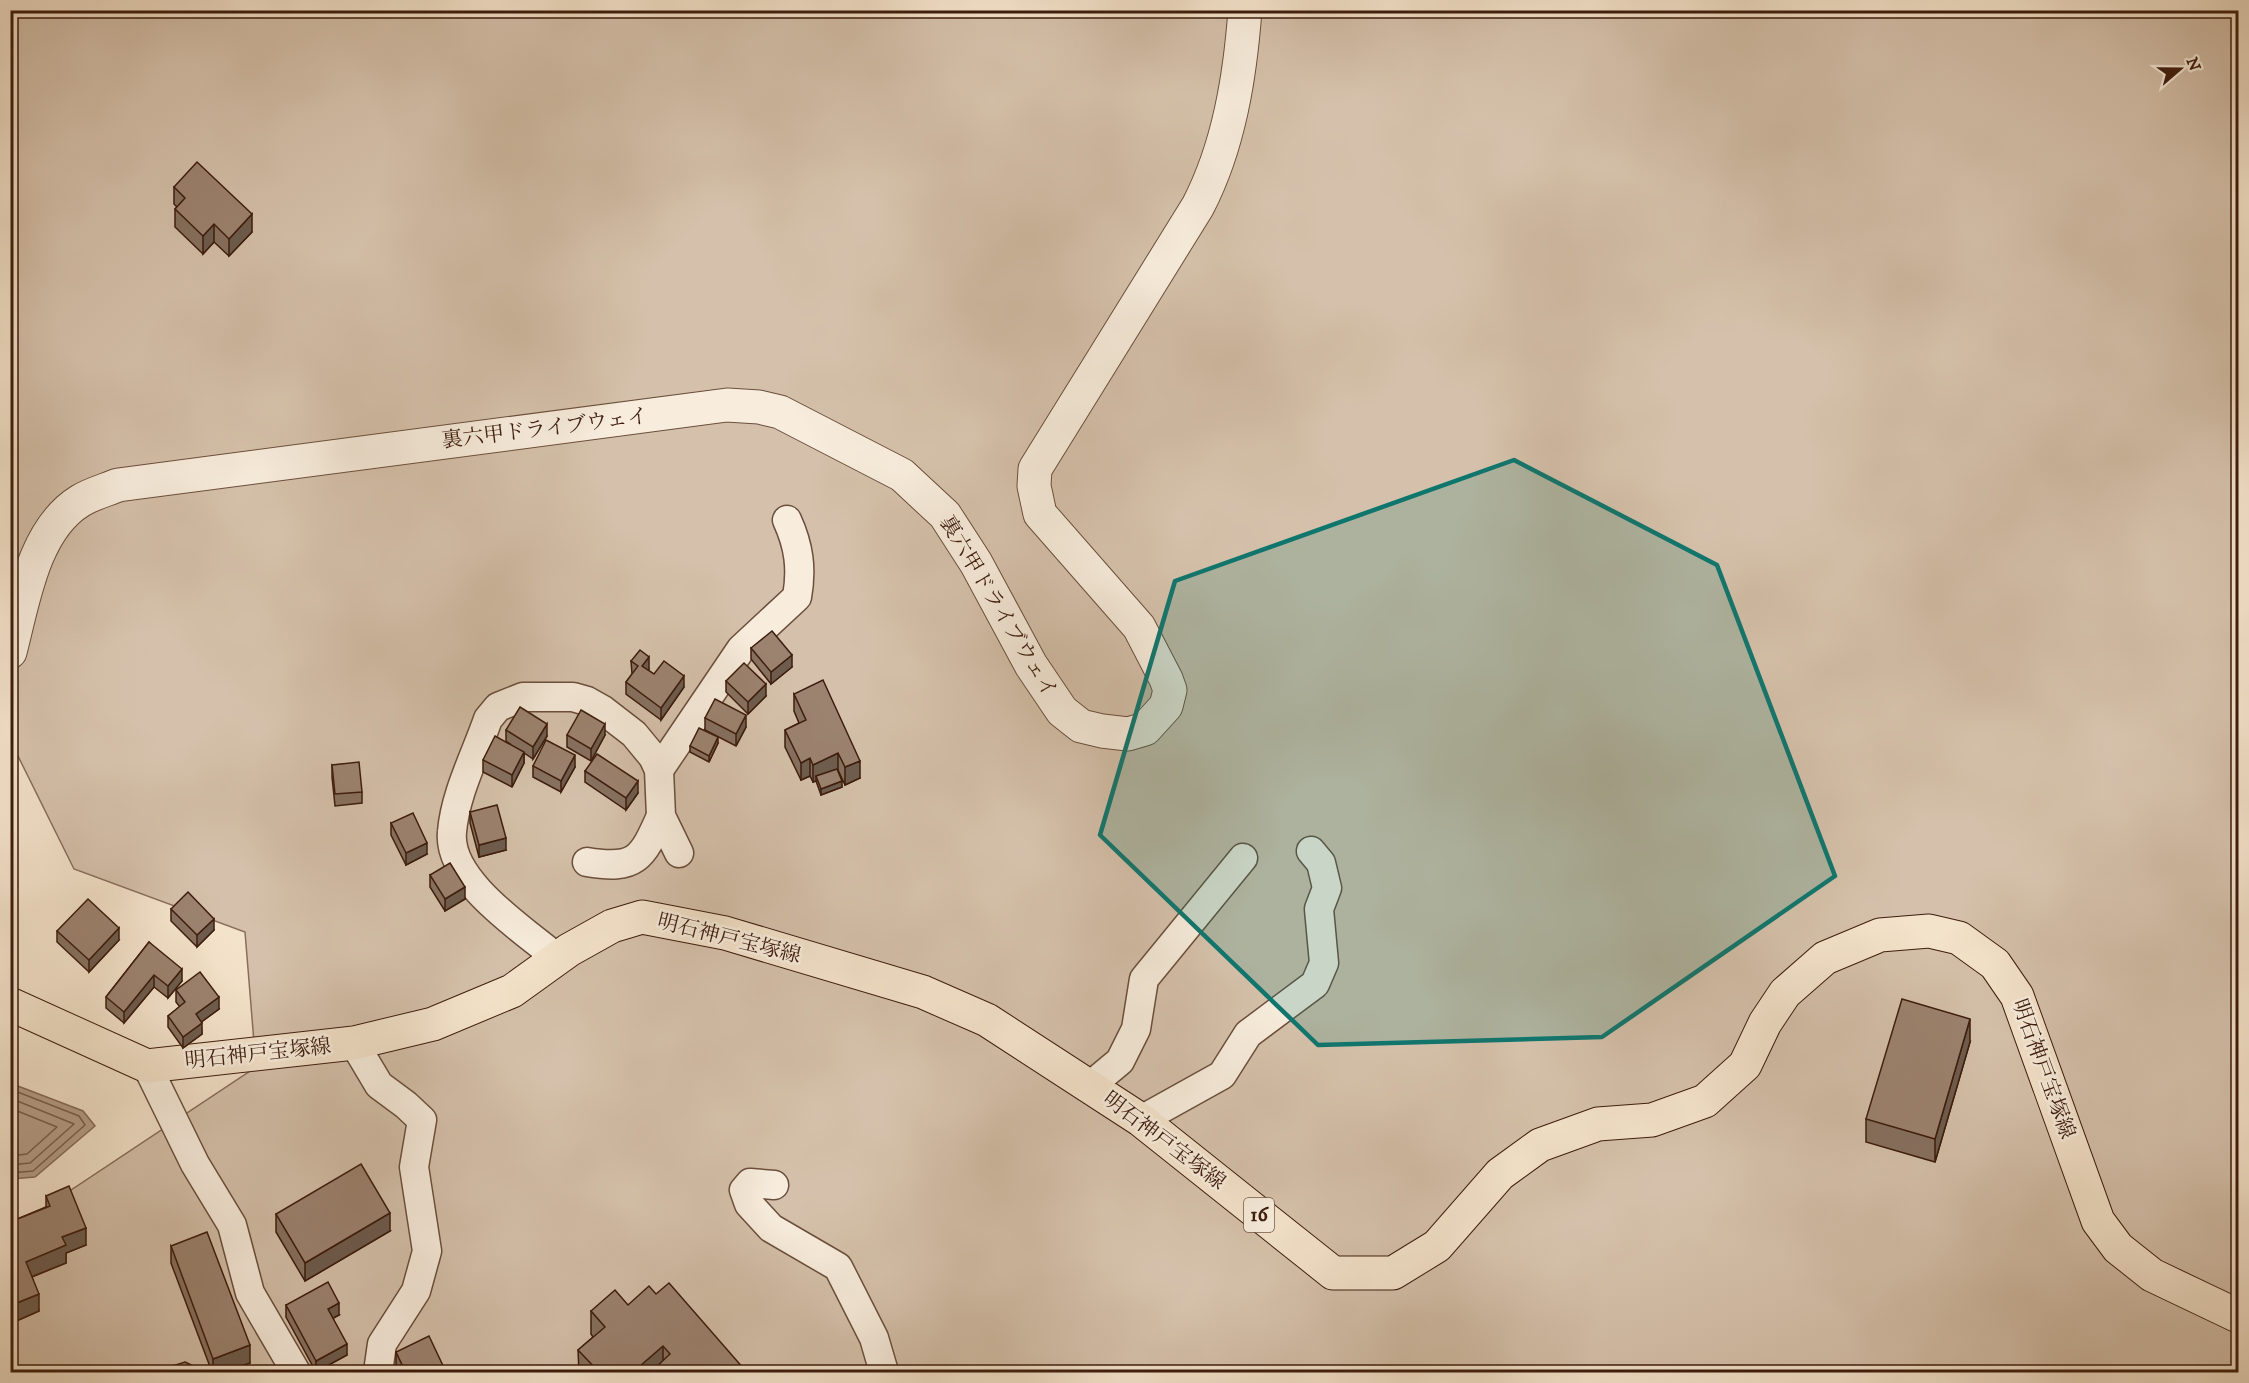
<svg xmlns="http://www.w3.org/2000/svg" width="2249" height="1383" font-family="'IM FELL DW Pica','Noto Serif JP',serif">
  <rect width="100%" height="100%" fill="#f4e3cb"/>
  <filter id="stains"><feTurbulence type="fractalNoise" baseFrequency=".00333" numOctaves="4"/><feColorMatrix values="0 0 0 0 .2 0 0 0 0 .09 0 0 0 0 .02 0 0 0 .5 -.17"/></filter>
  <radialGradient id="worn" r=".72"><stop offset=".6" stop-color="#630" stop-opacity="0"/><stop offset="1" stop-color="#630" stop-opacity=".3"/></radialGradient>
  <polygon fill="#d5c1ab" stroke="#896e5c" stroke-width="1.5" points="11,11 2238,11 2238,1372 11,1372 11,1259 23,1222 256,1067 245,932 74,869 11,742"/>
  <polygon fill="#b69f8a" stroke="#866b58" stroke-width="1.5" points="10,1083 83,1111 95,1126 35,1177 11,1179"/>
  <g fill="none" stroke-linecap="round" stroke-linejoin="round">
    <g stroke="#7a5e4c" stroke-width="1.5">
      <polyline points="10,1089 79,1116 85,1125 33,1171 10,1173"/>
      <polyline points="10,1098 74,1124 30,1163 10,1165"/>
      <polyline points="10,1108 57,1127 27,1154 10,1156"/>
    </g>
    <g stroke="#6b4e3c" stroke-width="31">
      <g id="minor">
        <path d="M659,770L741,649L797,597C802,569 799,546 787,520"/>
        <path d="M587,862C636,870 642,859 661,816"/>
        <path d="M557,958C524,930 447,881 452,832C455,794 476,754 488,719L498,707L523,697H573L587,701L603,710L634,734L653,757L659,770L661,816L679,853"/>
        <polyline points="354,1043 379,1085 406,1105 422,1120 414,1167 427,1251 416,1291 382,1344 378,1372"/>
        <polyline points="147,1066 195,1164 232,1225 250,1293 296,1372"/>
        <polyline points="1090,1086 1120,1061 1136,1029 1144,979 1243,858"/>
        <polyline points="1141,1120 1222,1075 1248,1034 1315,984 1324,963 1319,909 1327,888 1321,863 1311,851"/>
        <polyline points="774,1185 750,1183 744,1190 749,1204 771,1228 838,1267 874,1338 884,1372"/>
      </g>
    </g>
    <g stroke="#6b4e3c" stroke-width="35">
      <path id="tertiary" d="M10,652C23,603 33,530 80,501C91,494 106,490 118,485L727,405L759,407L780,412L902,475L945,515L976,563L1031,665L1062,711L1081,726L1102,731L1128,734L1145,729L1166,706L1170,690L1166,679L1139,627L1040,514L1034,486L1035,469L1198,206C1229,146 1240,77 1245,10"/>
    </g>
    <g stroke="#3d1c0d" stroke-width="35">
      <polyline id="primary" points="10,1004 147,1066 354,1043 433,1024 512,991 569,950 612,926 642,917 725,933 923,992 987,1020 1141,1120 1333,1273 1393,1273 1437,1246 1500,1174 1540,1145 1598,1124 1652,1120 1705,1101 1745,1065 1765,1023 1785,993 1825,958 1880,935 1929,931 1959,938 1995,964 2017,996 2098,1221 2118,1248 2152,1275 2238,1316"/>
    </g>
    <use href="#minor" stroke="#f8eddd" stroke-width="28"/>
    <use href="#tertiary" stroke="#f8eddd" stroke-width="33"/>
    <use href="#primary" stroke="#f4e3cb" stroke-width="33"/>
  </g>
  <g fill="#867160" stroke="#3d1c0d" stroke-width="1.5">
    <polygon points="174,187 252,232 229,256 214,242 203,254 175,227 175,209 177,207 174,204"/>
    <polygon points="751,648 792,667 771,684 751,659"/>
    <polygon points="631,661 649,669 648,670 654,674 684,687 661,720 626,694 626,682 632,674"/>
    <polygon points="726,681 766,696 748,714 726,692"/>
    <polygon points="794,694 860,778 845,785 838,770 842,787 821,795 816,781 813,782 810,776 801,780 785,747 785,730 799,723 794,711"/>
    <polygon points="705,718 746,727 736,746 705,730"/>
    <polygon points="506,730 547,736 533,759 524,753 524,763 512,787 483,772 483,760 510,744 506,741"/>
    <polygon points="567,735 605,735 591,761 567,747"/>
    <polygon points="718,743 709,762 690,752 690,746"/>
    <polygon points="332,765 362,792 362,803 335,806 332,777"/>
    <polygon points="533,766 575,767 561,792 533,777"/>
    <polygon points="585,771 638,793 626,810 585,782"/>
    <polygon points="470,812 506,850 479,857 470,823"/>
    <polygon points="391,823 427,854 406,865 391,835"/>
    <polygon points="430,875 465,899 445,911 430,887"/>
    <polygon points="171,909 214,930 197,947 171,921"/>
    <polygon points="57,931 119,940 89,972 57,942"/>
    <polygon points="149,942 182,981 168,998 154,987 124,1023 106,1008 106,997"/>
    <polygon points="176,990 219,1009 201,1022 202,1034 183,1048 168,1027 168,1016 180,1007 176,1002"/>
    <polygon points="1970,1042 1935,1162 1866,1142 1866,1119"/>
    <polygon points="46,1196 86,1245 66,1253 66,1263 32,1277 39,1311 14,1322 10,1314 10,1222 46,1207"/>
    <polygon points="276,1214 390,1231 305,1281 276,1232"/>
    <polygon points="171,1246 250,1363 229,1371 232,1372 212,1372 171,1263"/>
    <polygon points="656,1294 744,1372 579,1372 578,1350 593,1337 591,1334 591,1311 628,1305"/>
    <polygon points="286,1305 339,1315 333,1318 347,1355 316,1372 286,1317"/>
    <polygon points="396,1352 446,1372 398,1372 396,1369"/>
  </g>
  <g fill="#6d5c4e" stroke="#3d1c0d" stroke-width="1.5">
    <polygon points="252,214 252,232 229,256 229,239"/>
    <polygon points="214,224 214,242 203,254 203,236"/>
    <polygon points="792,655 792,667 771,684 771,672"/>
    <polygon points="649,657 649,669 642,678 642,666"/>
    <polygon points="684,676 684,687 661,720 661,708"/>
    <polygon points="766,684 766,696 748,714 748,702"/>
    <polygon points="746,715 746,727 736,746 736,734"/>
    <polygon points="547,724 547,736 533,759 533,747"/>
    <polygon points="605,724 605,735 591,761 591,749"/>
    <polygon points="718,737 718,743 709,762 709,756"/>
    <polygon points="524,752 524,763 512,787 512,775"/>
    <polygon points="838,753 838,770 816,776 816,781 813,782 813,765"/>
    <polygon points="575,755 575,767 561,792 561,781"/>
    <polygon points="810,758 810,776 801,780 801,763"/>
    <polygon points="860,761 860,778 845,785 845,767"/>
    <polygon points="638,781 638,793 626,810 626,798"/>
    <polygon points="842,781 842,787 821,795 821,789"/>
    <polygon points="506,838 506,850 479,857 479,845"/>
    <polygon points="427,843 427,854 406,865 406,853"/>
    <polygon points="465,887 465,899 445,911 445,899"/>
    <polygon points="214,919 214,930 197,947 197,935"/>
    <polygon points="119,928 119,940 89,972 89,960"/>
    <polygon points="182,969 182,981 168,998 168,986"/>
    <polygon points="154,975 154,987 124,1023 124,1012"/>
    <polygon points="219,997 219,1009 196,1026 196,1014"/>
    <polygon points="1970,1019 1970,1042 1935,1162 1935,1139"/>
    <polygon points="202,1023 202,1034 183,1048 183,1037"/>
    <polygon points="390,1213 390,1231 305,1281 305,1263"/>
    <polygon points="86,1228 86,1245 66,1253 66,1263 26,1279 26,1262 62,1237"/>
    <polygon points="39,1294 39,1311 14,1322 14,1304"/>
    <polygon points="339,1303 339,1315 328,1321 328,1309"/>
    <polygon points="347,1344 347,1355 316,1372 316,1361"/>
    <polygon points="250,1345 250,1363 224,1372 213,1372 213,1359"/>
    <polygon points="663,1346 663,1369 653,1370 653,1372 633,1372"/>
  </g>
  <g fill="#9c8370" stroke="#3d1c0d" stroke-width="1.5">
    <polygon points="197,162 252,214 229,239 214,224 203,236 175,209 185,198 174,187"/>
    <polygon points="772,631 792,655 771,672 751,648"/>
    <polygon points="640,650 649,657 642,666 654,674 664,661 684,676 661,708 626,682 638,666 631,661"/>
    <polygon points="744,663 766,684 748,702 726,681"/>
    <polygon points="823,680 860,761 845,767 838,753 813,765 810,758 801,763 785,730 806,720 794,694"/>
    <polygon points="715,699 746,715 736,734 705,718"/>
    <polygon points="520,707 547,724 533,747 506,730"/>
    <polygon points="581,710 605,724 591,749 567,735"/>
    <polygon points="699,728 718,737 709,756 690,746"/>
    <polygon points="495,736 524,752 512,775 483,760"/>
    <polygon points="546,740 575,755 561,781 533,766"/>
    <polygon points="597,754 638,781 626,798 585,771"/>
    <polygon points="359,762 362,792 335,794 332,765"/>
    <polygon points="837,769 842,781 821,789 816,776"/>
    <polygon points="497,805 506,838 479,845 470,812"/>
    <polygon points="413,813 427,843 406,853 391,823"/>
    <polygon points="450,863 465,887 445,899 430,875"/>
    <polygon points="188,892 214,919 197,935 171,909"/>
    <polygon points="88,899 119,928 89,960 57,931"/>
    <polygon points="149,942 182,969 168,986 154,975 124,1012 106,997"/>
    <polygon points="200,972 219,997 196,1014 202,1023 183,1037 168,1016 185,1002 176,990"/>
    <polygon points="1902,999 1970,1019 1935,1139 1866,1119"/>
    <polygon points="361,1164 390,1213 305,1263 276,1214"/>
    <polygon points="69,1186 86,1228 62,1237 66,1245 26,1262 39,1294 14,1304 10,1297 10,1252 15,1250 10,1241 10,1222 50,1206 46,1196"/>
    <polygon points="207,1232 250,1345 213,1359 171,1246"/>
    <polygon points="328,1282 339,1303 328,1309 347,1344 316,1361 286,1305"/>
    <polygon points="669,1283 744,1369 741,1372 655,1372 653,1370 670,1354 663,1346 633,1372 599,1372 578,1350 605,1327 591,1311 615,1290 628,1305 649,1286 656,1294"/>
    <polygon points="429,1336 446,1372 401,1372 405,1371 396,1352"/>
    <polygon points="185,1362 206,1372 167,1372 169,1367"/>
    <polygon points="222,1367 232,1372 219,1372"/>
  </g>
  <path fill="#0f766e" fill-opacity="0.2" stroke="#0f766e" stroke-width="4.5" stroke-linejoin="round" d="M1514,460L1717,565L1835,876L1602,1037L1318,1045L1100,835L1175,581Z"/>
  <g text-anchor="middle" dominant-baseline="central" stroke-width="5" stroke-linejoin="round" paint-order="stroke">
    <rect fill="#f8eddd" stroke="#755b4b" stroke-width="1.5" x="1244" y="1198" width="30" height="34" rx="4.5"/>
    <g font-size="20" font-weight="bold" fill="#3d1c0d">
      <text x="1259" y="1215">16</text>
    </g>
    <g font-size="21" fill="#3d1c0d" stroke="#f8eddd">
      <text transform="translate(545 429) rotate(-7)">裏六甲ドライブウェイ</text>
      <text transform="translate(998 607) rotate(59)">裏六甲ドライブウェイ</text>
      <text transform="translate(729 939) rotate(14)">明石神戸宝塚線</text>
      <text transform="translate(258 1054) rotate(-6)">明石神戸宝塚線</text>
      <text transform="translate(2043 1069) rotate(70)">明石神戸宝塚線</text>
      <text transform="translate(1164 1141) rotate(37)">明石神戸宝塚線</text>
    </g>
  </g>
  <rect width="2249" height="1383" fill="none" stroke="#f4e3cb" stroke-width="36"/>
  <rect x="12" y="12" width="2225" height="1359" fill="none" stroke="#3d1c0d" stroke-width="3"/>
  <rect x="18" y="18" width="2213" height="1347" fill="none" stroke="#3d1c0d" stroke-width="1.5"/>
  <g transform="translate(2180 69) rotate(70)" stroke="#f8eddd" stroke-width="4.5" paint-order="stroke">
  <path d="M0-4.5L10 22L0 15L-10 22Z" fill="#3d1c0d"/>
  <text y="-9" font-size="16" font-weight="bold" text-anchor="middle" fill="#3d1c0d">N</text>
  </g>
  <rect width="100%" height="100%" filter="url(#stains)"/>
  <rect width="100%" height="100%" fill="url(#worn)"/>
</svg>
